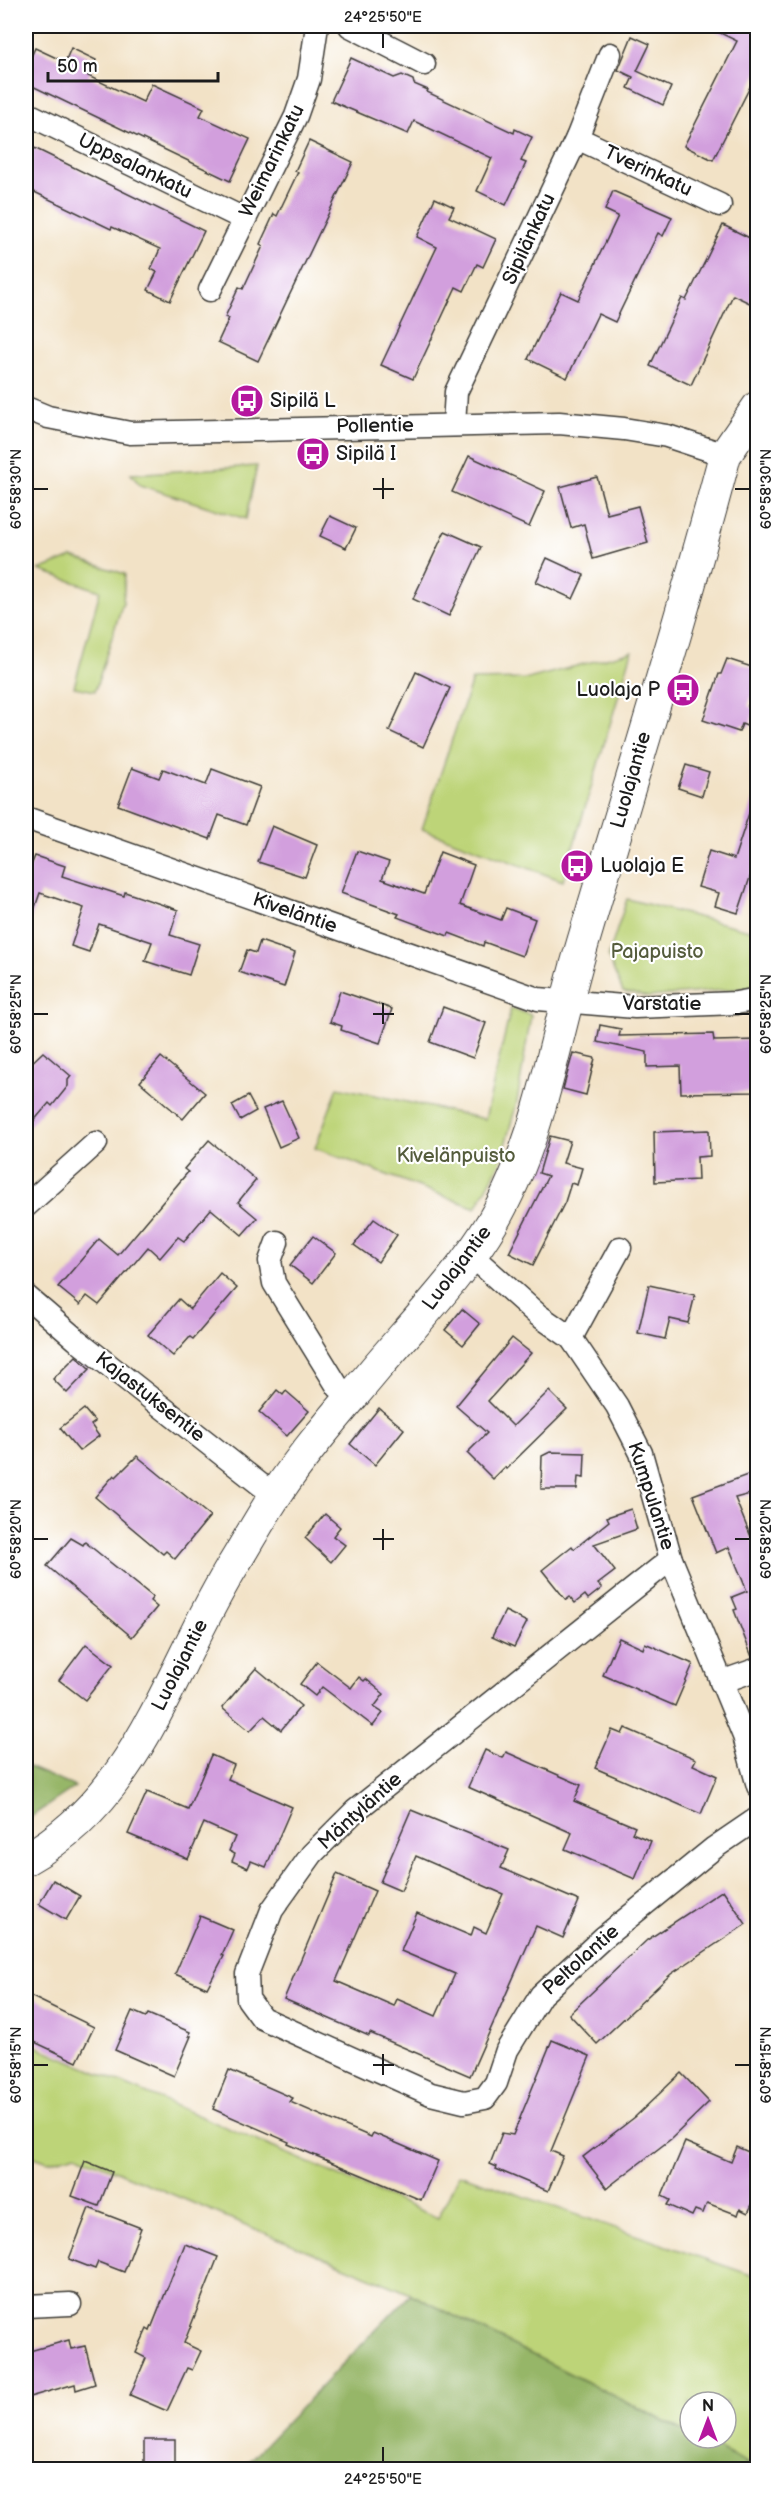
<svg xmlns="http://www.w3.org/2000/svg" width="783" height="2495" font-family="'Balsamiq Sans',sans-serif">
  <rect width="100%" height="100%" fill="#fff"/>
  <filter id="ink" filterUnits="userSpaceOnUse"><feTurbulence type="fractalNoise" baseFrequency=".0167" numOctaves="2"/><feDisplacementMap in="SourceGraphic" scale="12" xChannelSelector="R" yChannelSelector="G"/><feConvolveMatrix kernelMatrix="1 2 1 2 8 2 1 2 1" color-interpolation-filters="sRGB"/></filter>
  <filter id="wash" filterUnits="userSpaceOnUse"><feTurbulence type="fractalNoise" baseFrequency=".008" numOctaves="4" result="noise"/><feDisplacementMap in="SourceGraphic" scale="24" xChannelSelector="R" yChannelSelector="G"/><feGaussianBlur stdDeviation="1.35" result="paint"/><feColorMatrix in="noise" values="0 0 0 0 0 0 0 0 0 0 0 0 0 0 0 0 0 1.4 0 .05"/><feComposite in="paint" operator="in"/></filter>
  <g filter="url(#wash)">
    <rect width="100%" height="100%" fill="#f2e2c6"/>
    <g fill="#bdd478" stroke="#6c784a" stroke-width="1.5">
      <polygon points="257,466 246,519 140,485 131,474"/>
      <polygon points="72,557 125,574 123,602 95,691 74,687 100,591 39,570"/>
      <polygon points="632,651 563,881 422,829 472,680 528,679"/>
      <polygon points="627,899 757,932 757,987 648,997 623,992 608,957"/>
      <polygon points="511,1008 531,1015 517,1102 500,1163 476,1208 315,1148 338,1087 485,1119"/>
      <polygon points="26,2042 438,2218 459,2174 757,2277 757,2468 698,2438 726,2438 726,2402 690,2402 690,2434 411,2294 76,2154 48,2162 26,2154"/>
    </g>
    <g fill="#96b668" stroke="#596942" stroke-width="1.5">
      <polygon points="26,1766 75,1787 26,1820"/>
      <polygon points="411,2294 690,2434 690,2438 698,2438 757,2469 241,2469"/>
    </g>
    <g id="blocks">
      <g fill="#d29fdd">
        <polygon points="706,26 758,26 758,71 713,160 684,146 737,41"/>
        <polygon points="632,36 650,44 637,71 671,87 663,105 628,88 633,77 618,70"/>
        <polygon points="35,48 65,62 71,48 96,60 88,76 143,102 152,84 204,108 200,116 250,139 230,181 26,83 26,68"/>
        <polygon points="351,58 394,78 402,75 413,80 414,84 428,90 427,92 514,133 515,129 532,137 521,161 526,163 506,205 477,191 492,158 414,121 408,134 331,101"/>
        <polygon points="309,141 353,162 258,361 218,342 229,318 225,317 239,287 243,289 263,246 260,244 274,214 277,216 298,172 295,171"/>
        <polygon points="26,144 204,231 170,301 148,290 157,272 151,269 160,249 112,227 111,229 26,188"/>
        <polygon points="613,191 672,217 663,236 658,233 615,322 598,314 567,378 528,359 561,292 578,300 618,216 605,210"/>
        <polygon points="435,198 454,207 449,217 496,239 483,267 477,264 464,291 456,287 413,379 381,365 437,247 417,237"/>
        <polygon points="723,225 758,242 758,307 733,295 691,385 650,366 682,298 686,300"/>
        <polygon points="469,456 545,491 529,527 452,492"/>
        <polygon points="597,477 607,514 638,506 648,543 593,559 584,524 571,528 560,487"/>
        <polygon points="330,516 356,528 346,548 320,536"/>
        <polygon points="445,531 481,547 449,616 413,599"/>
        <polygon points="547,558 584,575 573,599 536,582"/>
        <polygon points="727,659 758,669 758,678 748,706 755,709 749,727 742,724 739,732 703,720 719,674 721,674"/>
        <polygon points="416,672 450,688 423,747 389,731"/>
        <polygon points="686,765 709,772 702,796 678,788"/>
        <polygon points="132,768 159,778 163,769 206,785 212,769 260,787 246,825 219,815 210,839 118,805"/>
        <polygon points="754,798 758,798 758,854 738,913 715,906 719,893 698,887 709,851 734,859"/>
        <polygon points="272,826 317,845 305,877 258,862"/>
        <polygon points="357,851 389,862 382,879 424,894 440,852 474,865 460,905 501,920 506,908 535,919 522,956 484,942 483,946 449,933 448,936 397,917 399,914 341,893"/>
        <polygon points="35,856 65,866 62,876 124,896 125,892 178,910 170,935 199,944 189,975 145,961 152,942 99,924 89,952 71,946 84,908 40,893 28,927 26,926 26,866 30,868"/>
        <polygon points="260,941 295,953 284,987 239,972 247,950 256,953"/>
        <polygon points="340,991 392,1009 380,1043 341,1030 342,1026 330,1022"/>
        <polygon points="443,1007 486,1023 473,1058 430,1042"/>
        <polygon points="600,1025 621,1029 619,1036 713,1034 714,1041 758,1040 758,1092 681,1093 680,1066 647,1067 647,1052 597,1042"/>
        <polygon points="43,1052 71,1076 68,1080 68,1086 52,1106 49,1103 26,1130 26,1068"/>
        <polygon points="573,1053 595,1058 586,1095 563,1089"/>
        <polygon points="161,1057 205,1093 183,1119 140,1082"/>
        <polygon points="248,1096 256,1111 240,1120 232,1105"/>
        <polygon points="282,1101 299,1138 279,1147 263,1109"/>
        <polygon points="709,1130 710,1156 697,1157 698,1180 655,1182 654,1132"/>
        <polygon points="550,1136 570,1141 563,1163 582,1168 577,1185 571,1183 565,1202 533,1265 509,1253 548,1176 539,1173"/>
        <polygon points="209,1140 256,1180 238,1202 257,1218 242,1235 211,1209 184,1241 178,1237 160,1258 148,1247 99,1305 87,1296 80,1305 58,1287 99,1239 118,1255 188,1172 184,1169"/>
        <polygon points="374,1219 397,1235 378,1262 354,1245"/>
        <polygon points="313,1236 336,1253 313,1283 290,1265"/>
        <polygon points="220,1273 237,1288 193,1339 190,1337 173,1356 148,1335 179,1299 190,1309"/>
        <polygon points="649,1285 695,1295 688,1323 670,1319 665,1339 638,1333"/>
        <polygon points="462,1309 480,1324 463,1345 445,1330"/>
        <polygon points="512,1338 531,1353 488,1401 513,1426 549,1391 567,1409 506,1469 505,1467 493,1479 467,1453 487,1433 456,1406"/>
        <polygon points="76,1356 90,1369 67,1393 53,1379"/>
        <polygon points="277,1390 283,1395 286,1391 309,1411 287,1436 259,1412"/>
        <polygon points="379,1408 404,1429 375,1465 350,1444"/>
        <polygon points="84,1409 95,1422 91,1425 99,1436 79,1451 60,1428"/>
        <polygon points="550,1452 585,1453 584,1478 578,1477 577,1489 541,1489 542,1456"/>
        <polygon points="137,1456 210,1516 175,1559 166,1551 163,1554 95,1497 114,1475 116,1477"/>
        <polygon points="758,1471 758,1492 735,1498 758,1554 758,1656 752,1657 734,1610 737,1609 732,1597 747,1591 729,1547 716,1553 693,1495"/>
        <polygon points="631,1509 637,1529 594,1544 615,1571 598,1584 602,1588 588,1599 585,1595 575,1603 570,1597 566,1600 542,1570 572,1546 574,1549 609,1521 607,1517"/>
        <polygon points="325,1514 340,1527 333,1536 345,1545 331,1562 305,1538"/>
        <polygon points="71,1538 83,1545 85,1542 153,1597 150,1601 157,1607 132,1637 47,1566"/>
        <polygon points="505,1611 527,1622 514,1647 492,1637"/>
        <polygon points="619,1638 643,1649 645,1643 693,1664 675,1706 603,1675"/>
        <polygon points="86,1644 113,1665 85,1700 59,1680"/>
        <polygon points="317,1662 351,1688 359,1677 364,1681 366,1679 384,1694 374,1707 383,1713 373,1726 322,1687 315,1696 300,1684"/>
        <polygon points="256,1668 301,1706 281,1730 264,1716 250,1731 222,1708"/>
        <polygon points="625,1728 696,1759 693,1765 717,1776 701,1814 595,1768 612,1730 622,1734"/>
        <polygon points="485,1750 503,1758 506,1752 581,1785 574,1801 635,1827 632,1833 651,1841 635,1879 565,1849 572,1833 468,1787"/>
        <polygon points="211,1755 234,1765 228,1779 292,1807 266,1867 251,1861 248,1868 232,1861 235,1854 229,1851 235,1837 204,1823 188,1859 128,1834 147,1792 188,1809"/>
        <polygon points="411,1810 509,1850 501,1868 579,1901 563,1938 536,1926 470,2076 370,2033 369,2036 284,1999 337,1874 375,1891 336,1981 394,2006 397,1999 436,2016 455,1974 401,1951 417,1913 471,1936 474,1927 486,1933 503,1894 416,1856 401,1891 380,1882"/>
        <polygon points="53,1880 80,1896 66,1920 39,1904"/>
        <polygon points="723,1890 746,1924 671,1974 597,2044 569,2014 647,1940"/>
        <polygon points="200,1916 233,1930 222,1955 224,1956 207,1988 175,1974"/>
        <polygon points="26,1994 94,2027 77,2062 26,2038"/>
        <polygon points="132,2011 146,2017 148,2014 190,2032 189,2036 191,2036 174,2076 115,2050"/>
        <polygon points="552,2040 590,2056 551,2151 563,2156 548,2191 496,2169 497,2167 490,2164 502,2133 513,2135"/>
        <polygon points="229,2070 293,2098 290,2102 371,2137 373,2133 438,2161 421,2200 288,2144 289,2142 213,2109"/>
        <polygon points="681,2073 709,2102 671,2139 607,2188 583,2157 635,2117"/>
        <polygon points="685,2142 731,2162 737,2147 758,2156 758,2192 748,2213 740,2209 738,2215 707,2203 703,2213 695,2210 692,2216 667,2205 670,2200 662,2196"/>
        <polygon points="85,2161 112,2172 99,2206 72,2196"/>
        <polygon points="89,2208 141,2228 124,2272 98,2262 95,2269 69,2259"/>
        <polygon points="185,2244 218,2257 184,2343 201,2351 192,2370 187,2368 167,2411 130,2395 146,2358 136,2353 147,2329 150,2331"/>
        <polygon points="69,2340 71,2349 85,2346 95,2384 76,2390 75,2384 26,2398 26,2352"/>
        <rect x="144" y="2440" width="31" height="29"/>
      </g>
    </g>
  </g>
  <g filter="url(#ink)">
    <use href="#blocks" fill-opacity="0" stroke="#3c3a36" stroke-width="1.5"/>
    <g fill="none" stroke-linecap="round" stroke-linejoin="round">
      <g stroke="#3c3a36" stroke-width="25">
        <g id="street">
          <polyline points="350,26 424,64"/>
          <polyline points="26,113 244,219"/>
          <polyline points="577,138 720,205"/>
          <polyline points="210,290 296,116 309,79 317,26"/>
          <polyline points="26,408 48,417 130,433 559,423 624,429 667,436 725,455"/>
          <polyline points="454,425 456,392 577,138 610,54"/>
          <polyline points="26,818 538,999 635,1007 736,1003 758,999"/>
          <polyline points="26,1206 96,1143"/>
          <polyline points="277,1242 270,1261 274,1283 338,1387 352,1396"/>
          <polyline points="471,1255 538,1315 571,1338 617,1406 641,1453 671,1559 744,1736 758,1786"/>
          <polyline points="26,1296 78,1341 261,1485 278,1491"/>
          <polyline points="571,1338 620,1248"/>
          <polyline points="671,1559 355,1811 312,1854 272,1910 247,1974 248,1999 262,2018 431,2094 464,2102 485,2098 496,2083 507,2050 541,1995 603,1938 714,1848 758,1818"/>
          <polyline points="721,1682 758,1669"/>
          <polyline points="26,2306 70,2304"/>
        </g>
      </g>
      <g stroke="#3c3a36" stroke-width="34">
        <path id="secondary" d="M26,1859C142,1794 169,1667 235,1562C249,1539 262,1515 277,1493C306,1449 343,1408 377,1367C416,1321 461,1275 492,1223C540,1141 553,1046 579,956C628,789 681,623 725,455L758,407"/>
      </g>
      <use href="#street" stroke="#fff" stroke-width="22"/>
      <use href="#secondary" stroke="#fff" stroke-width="32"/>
    </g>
  </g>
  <path fill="none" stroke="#1c1c1c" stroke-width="2" d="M383,33V48M383,478V499M33,489H48M373,489H394M735,489H750M383,1003V1024M33,1014H48M373,1014H394M735,1014H750M383,1529V1550M33,1539H48M373,1539H394M735,1539H750M383,2054V2075M33,2065H48M373,2065H394M735,2065H750M383,2447V2462"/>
  <defs>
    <g id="bus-disc" transform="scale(1.725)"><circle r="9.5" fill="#b5179e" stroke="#fff"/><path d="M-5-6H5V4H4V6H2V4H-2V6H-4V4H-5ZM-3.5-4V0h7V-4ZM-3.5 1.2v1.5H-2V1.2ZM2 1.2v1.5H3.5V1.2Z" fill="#fff"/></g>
  </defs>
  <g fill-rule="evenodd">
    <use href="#bus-disc" x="247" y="401"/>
    <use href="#bus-disc" x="313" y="454"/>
    <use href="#bus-disc" x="683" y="690"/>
    <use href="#bus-disc" x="577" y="866"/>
  </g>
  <g text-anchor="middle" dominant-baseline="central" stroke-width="4.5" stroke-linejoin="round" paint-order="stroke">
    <g font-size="20" fill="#1c1c1c" stroke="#fff">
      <text transform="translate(272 161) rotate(-64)">Weimarinkatu</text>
      <text transform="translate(135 166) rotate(26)">Uppsalankatu</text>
      <text transform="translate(648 171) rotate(25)">Tverinkatu</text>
      <text transform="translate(529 239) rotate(-65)">Sipilänkatu</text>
      <text transform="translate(375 426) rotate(-1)">Pollentie</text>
      <text transform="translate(631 780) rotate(-74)">Luolajantie</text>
      <text transform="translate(295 913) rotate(19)">Kiveläntie</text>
      <text x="662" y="1004">Varstatie</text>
      <text transform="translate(457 1268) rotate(-53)">Luolajantie</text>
      <text transform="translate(150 1397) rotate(38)">Kajastuksentie</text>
      <text transform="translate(651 1496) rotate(72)">Kumpulantie</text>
      <text transform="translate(180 1665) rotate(-63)">Luolajantie</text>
      <text transform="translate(360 1811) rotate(-42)">Mäntyläntie</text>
      <text transform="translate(581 1960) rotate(-42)">Peltolantie</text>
    </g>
    <g font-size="20" fill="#1c1c1c" stroke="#fff" text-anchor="start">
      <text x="270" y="401">Sipilä L</text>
      <text x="336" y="454">Sipilä I</text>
      <text x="660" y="690" text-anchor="end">Luolaja P</text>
      <text x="600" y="866">Luolaja E</text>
    </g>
    <g font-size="20" fill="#545c3c" stroke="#fff">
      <text x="657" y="952">Pajapuisto</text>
      <text x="456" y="1156">Kivelänpuisto</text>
    </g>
  </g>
  <rect width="783" height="2495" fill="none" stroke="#fff" stroke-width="66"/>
  <g transform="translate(708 2420)"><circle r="28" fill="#ffffff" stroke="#a4a4a4" stroke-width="1.5"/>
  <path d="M0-4.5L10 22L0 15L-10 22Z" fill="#b5179e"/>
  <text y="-9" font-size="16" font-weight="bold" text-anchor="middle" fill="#1c1c1c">N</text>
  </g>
  <path d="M48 72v9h170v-9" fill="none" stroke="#1c1c1c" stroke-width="3"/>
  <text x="57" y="72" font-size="18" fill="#1c1c1c" stroke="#ffffff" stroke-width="4.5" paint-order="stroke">50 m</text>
  <rect x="33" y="33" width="717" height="2429" fill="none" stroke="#1c1c1c" stroke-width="2"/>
  <g font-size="15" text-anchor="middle" fill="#1c1c1c">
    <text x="383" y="22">24°25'50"E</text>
    <text transform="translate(16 489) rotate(-90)" y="5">60°58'30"N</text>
    <text transform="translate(766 489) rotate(-90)" y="5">60°58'30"N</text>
    <text transform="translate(16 1014) rotate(-90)" y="5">60°58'25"N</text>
    <text transform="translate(766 1014) rotate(-90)" y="5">60°58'25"N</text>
    <text transform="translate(16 1539) rotate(-90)" y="5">60°58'20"N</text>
    <text transform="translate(766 1539) rotate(-90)" y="5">60°58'20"N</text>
    <text transform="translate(16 2065) rotate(-90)" y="5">60°58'15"N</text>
    <text transform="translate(766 2065) rotate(-90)" y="5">60°58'15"N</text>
    <text x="383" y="2484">24°25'50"E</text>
  </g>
</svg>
